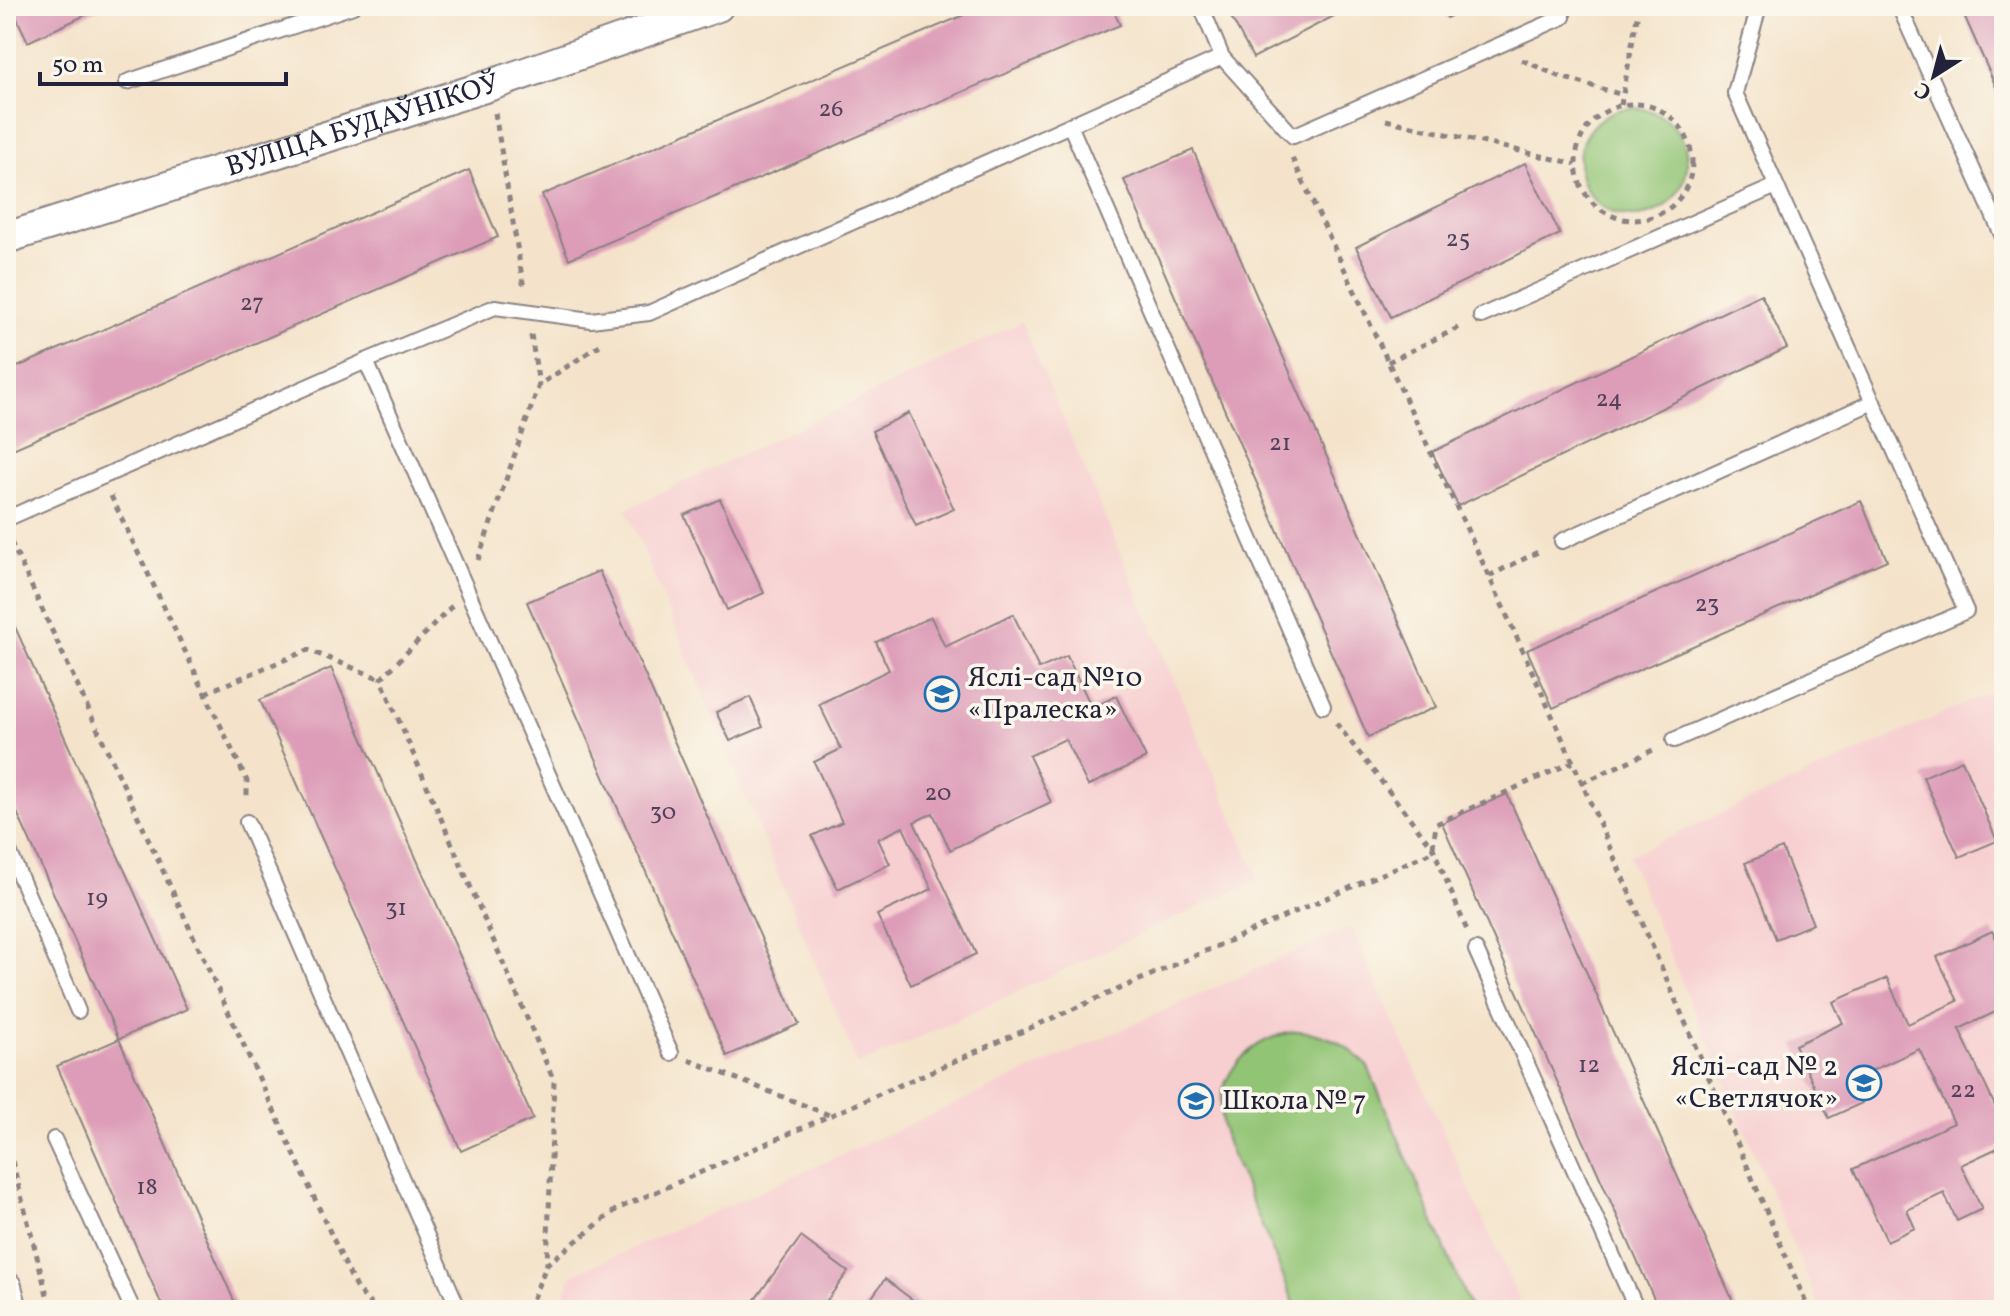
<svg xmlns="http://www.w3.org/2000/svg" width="2010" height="1316" font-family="Vollkorn,serif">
  <rect width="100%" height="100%" fill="#fbf7ec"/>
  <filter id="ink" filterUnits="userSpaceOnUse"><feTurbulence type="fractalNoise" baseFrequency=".0125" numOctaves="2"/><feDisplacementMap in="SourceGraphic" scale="16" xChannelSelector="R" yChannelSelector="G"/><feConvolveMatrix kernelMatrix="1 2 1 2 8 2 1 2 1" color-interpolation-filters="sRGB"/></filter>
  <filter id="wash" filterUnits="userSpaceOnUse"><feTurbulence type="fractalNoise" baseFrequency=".006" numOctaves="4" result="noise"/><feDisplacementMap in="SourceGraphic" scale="32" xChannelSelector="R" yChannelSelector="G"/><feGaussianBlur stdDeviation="1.8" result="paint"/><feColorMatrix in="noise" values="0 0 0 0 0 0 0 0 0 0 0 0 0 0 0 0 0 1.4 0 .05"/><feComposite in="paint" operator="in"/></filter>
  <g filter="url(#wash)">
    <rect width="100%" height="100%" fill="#f4e3ca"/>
    <g fill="#f7cfd0">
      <polygon points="1022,322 1259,879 858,1066 626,509"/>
      <polygon points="2004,686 2004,1310 1821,1310 1628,856"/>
      <polygon points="1351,927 1524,1310 558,1310 572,1275"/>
    </g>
    <g fill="#92c474" stroke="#5a7358" stroke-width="2">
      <circle cx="1633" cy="162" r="54"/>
      <path d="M1301,1031C1330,1035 1349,1045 1368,1067L1471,1310H1297C1280,1270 1264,1230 1247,1190C1237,1166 1223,1141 1221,1115C1218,1067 1257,1035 1301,1031Z"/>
    </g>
    <g id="blocks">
      <g fill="#dd9db8">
        <polygon points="11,6 105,6 28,42"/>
        <polygon points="985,6 1112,6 1120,25 569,259 542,195"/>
        <polygon points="1225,6 1353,6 1253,58"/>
        <polygon points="1441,6 1469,6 1447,18"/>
        <polygon points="1960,6 2004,6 2004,105"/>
        <polygon points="1193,150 1436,707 1368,737 1124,180"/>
        <polygon points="1525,163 1560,234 1391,317 1356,247"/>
        <polygon points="469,170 498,237 6,452 6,372"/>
        <polygon points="1761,294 1787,348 1458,506 1432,452"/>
        <polygon points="909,413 954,509 916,526 872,431"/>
        <polygon points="720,499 764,593 727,610 684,515"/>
        <polygon points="1861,501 1887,560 1553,708 1527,650"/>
        <polygon points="599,571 799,1024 727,1056 527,602"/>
        <polygon points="6,607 187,1009 119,1039 6,788"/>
        <polygon points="1013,614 1039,669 1067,656 1092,708 1116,696 1146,758 1088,786 1065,739 1029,756 1051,802 950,850 933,813 914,822 976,954 911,985 877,915 932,889 903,827 878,839 890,864 838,889 812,836 842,822 814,762 841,749 819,704 889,670 876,642 931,617 945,647"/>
        <polygon points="331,668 533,1119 461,1151 260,700"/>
        <polygon points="750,697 763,727 730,741 716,712"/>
        <polygon points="1962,760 1997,841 1959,857 1923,777"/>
        <polygon points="1507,794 1737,1310 1659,1310 1442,823"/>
        <polygon points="1782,848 1813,924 1776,939 1745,863"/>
        <polygon points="1992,931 2002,950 2004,949 2004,1008 1959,1029 1995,1106 2004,1102 2004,1145 1961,1165 1982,1209 1957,1221 1944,1193 1907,1210 1915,1228 1887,1241 1853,1169 1954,1123 1919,1049 1851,1080 1862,1103 1829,1118 1795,1045 1843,1023 1833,1002 1887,978 1908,1024 1958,1001 1937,957"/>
        <polygon points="119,1039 238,1310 164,1310 57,1066"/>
        <polygon points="801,1237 848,1272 825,1303 834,1310 763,1310 753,1302"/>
        <polygon points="885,1279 926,1310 863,1310"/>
      </g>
    </g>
  </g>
  <g filter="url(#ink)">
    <use href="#blocks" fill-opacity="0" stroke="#8b8282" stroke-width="2"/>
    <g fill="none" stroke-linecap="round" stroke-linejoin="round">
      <g stroke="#8b8282" stroke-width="18">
        <g id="service">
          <polyline points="1201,6 1222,57 1293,136 1563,17"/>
          <polyline points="1899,6 2004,239"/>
          <polyline points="1222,57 1070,125 1323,706"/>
          <polyline points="127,82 353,6"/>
          <polyline points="1481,316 1776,186"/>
          <polyline points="366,361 495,307 591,320 649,313 1070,125"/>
          <polyline points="6,519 366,361 671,1053"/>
          <polyline points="1562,541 1873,402"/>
          <polyline points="1674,740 1966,611 1735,93 1759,6"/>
          <polyline points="247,822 459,1310"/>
          <polyline points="6,844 78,1011"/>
          <polyline points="1476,950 1637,1310"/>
          <polyline points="54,1139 133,1310"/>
        </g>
      </g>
      <g stroke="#8b8282" stroke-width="34">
        <g id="minor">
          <path id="s1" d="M6,238L491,85L718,6"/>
          <polyline points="6,1287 12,1310"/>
        </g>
      </g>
      <g stroke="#8b8282" stroke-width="5" stroke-dasharray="6 6" stroke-linecap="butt">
        <polyline points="1522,60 1561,77 1623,95"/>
        <circle cx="1634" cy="162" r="58"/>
        <polyline points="1621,105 1639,6"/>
        <polyline points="495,113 524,289"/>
        <polyline points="1386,120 1576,164"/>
        <polyline points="1292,158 1489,576 1573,762 1809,1310"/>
        <polyline points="531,335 539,385"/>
        <polyline points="1388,362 1462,326"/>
        <polyline points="111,496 247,781 247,799"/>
        <polyline points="11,542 356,1288 376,1310"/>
        <polyline points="478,560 539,385 603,343"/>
        <polyline points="1489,576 1542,550"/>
        <polyline points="452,606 381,679 554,1081 547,1264"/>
        <polyline points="205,693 308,650 381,679"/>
        <polyline points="1336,723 1433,848 1468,933"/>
        <polyline points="1582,783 1653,750"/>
        <polyline points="1433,847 1436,824 1573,762"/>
        <polyline points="689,1060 829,1115"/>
        <polyline points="6,1138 51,1310"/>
        <polyline points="528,1310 547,1264 617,1209 1434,851"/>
      </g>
      <use href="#service" stroke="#fff" stroke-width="14"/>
      <use href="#minor" stroke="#fff" stroke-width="30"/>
    </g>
  </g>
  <defs>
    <g id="school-ring" transform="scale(1.8)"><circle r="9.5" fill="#fbf7ec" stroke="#1f6fb2" stroke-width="1.5"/><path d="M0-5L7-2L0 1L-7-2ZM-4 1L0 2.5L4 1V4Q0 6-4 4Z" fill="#1f6fb2"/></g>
  </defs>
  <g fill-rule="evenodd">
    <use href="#school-ring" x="942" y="694"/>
    <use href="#school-ring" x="1864" y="1083"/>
    <use href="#school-ring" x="1196" y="1101"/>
  </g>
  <g text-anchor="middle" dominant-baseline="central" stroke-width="7" stroke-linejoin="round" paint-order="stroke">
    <g font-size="24" fill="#51415a">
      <text x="831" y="110">26</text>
      <text x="1458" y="240">25</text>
      <text x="252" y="304">27</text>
      <text x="1609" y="400">24</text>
      <text x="1280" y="444">21</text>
      <text x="1707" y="605">23</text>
      <text x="938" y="794">20</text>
      <text x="663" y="813">30</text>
      <text x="97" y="899">19</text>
      <text x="396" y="909">31</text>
      <text x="1589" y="1066">12</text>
      <text x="1963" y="1091">22</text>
      <text x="147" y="1188">18</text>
    </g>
    <g font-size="28" fill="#22223b" stroke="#fbf7ec">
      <text stroke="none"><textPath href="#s1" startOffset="374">ВУЛІЦА БУДАЎНІКОЎ</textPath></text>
    </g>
    <g font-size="28" fill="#22223b" stroke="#fbf7ec" text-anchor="start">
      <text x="968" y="678">Яслі-сад №10<tspan x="968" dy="32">«Пралеска»</tspan></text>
      <text x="1838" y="1067" text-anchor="end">Яслі-сад № 2<tspan x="1838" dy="32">«Светлячок»</tspan></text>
      <text x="1222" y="1101">Школа № 7</text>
    </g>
  </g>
  <rect width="2010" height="1316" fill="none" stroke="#fbf7ec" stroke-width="32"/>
  <g transform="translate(1934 76) rotate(216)" stroke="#fbf7ec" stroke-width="6" paint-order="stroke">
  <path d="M0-6L14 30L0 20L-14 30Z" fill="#22223b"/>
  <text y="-12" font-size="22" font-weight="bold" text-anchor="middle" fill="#22223b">С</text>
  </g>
  <path d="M40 72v12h246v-12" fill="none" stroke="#22223b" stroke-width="4"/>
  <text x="52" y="72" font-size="24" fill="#22223b" stroke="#fbf7ec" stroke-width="6" paint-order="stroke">50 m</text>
</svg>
